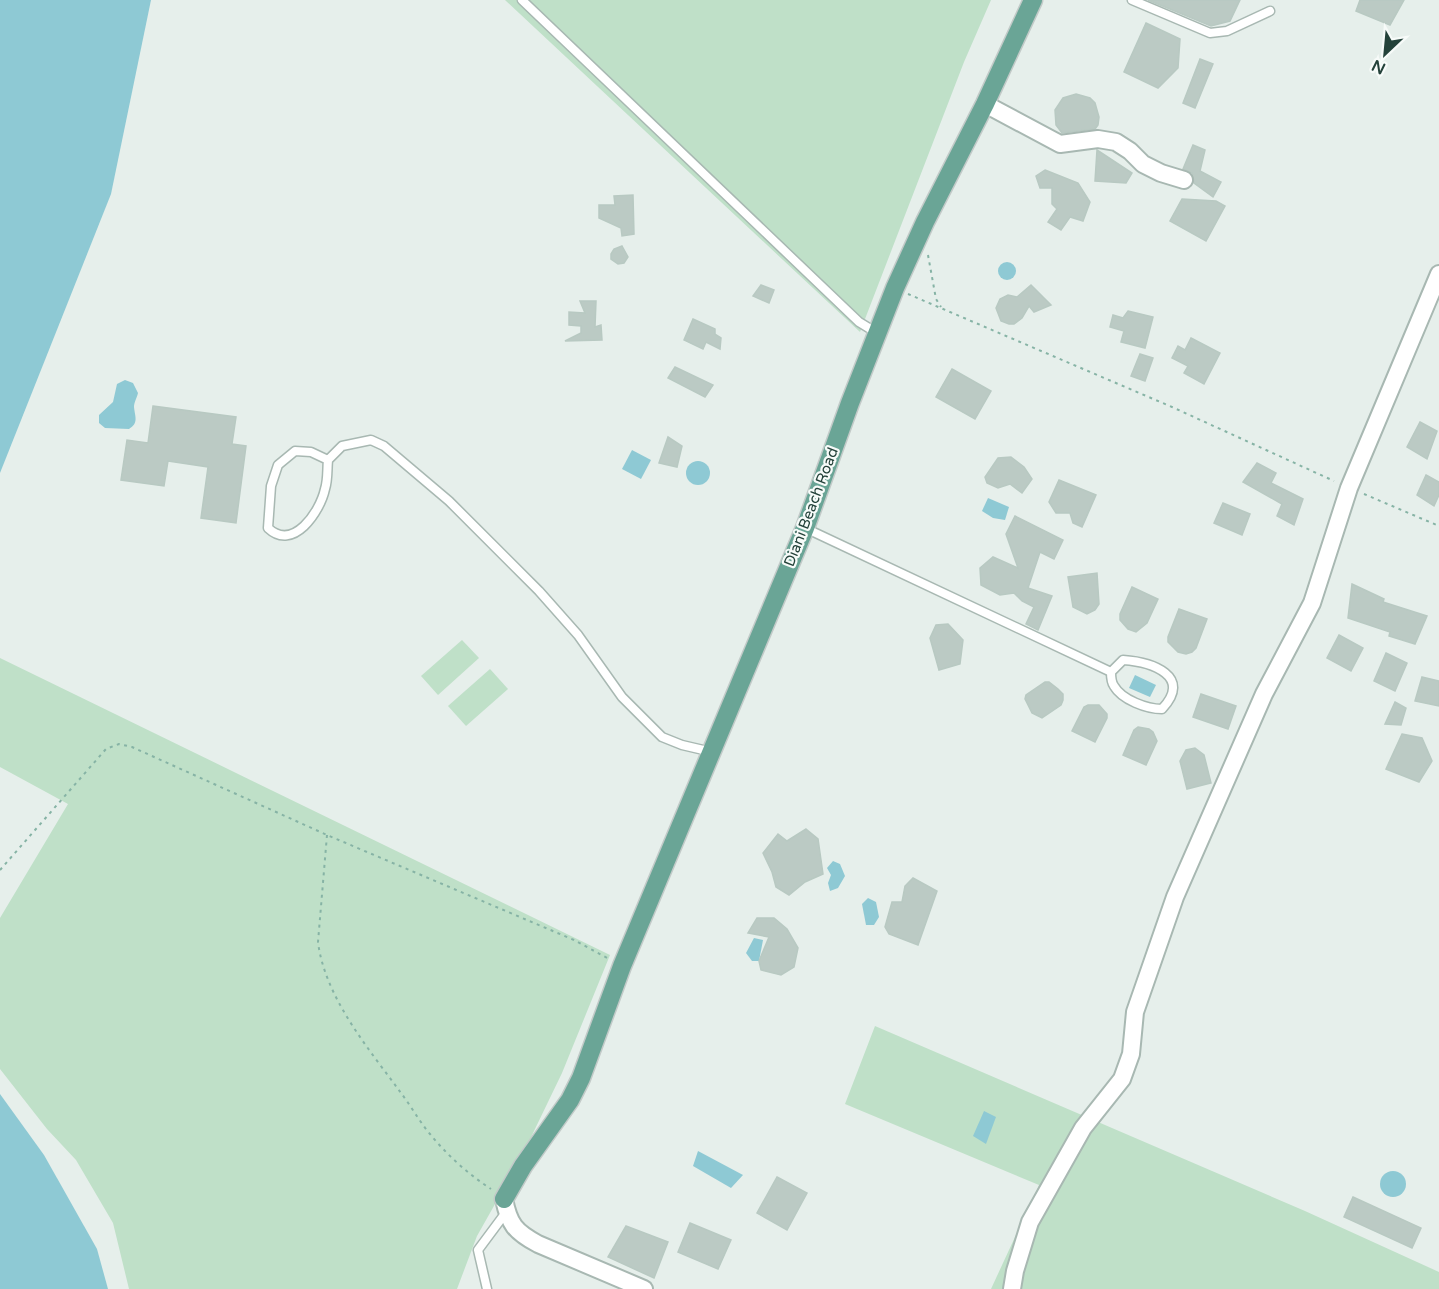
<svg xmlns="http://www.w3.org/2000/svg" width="1439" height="1289" font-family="'Varela Round',sans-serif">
  <rect width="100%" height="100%" fill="#e6efeb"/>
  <g fill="#bfe0c8">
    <polygon points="505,0 991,0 964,62 860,332"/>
    <polygon points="462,640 479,658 438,695 421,676"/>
    <polygon points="0,658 610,955 562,1073 521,1158 477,1236 457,1289 129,1289 113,1223 76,1160 47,1129 0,1069 0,918 68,804 0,767"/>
    <polygon points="490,669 508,689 466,726 448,706"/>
    <polygon points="875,1026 1305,1211 1439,1272 1439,1289 991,1289 1039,1185 845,1104"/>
  </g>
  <g fill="#8ec9d4">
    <polygon points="0,0 151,0 111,194 0,473"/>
    <circle cx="1007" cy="271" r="9"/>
    <path d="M125,380L133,383L138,393C137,398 134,402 134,407C135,417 139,423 129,429L105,428L99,423V415L113,402L117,384Z"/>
    <polygon points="632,450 651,460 641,479 622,469"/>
    <circle cx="698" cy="473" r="12"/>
    <polygon points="988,498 1009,507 1005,520 993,518 982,511"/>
    <polygon points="1135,675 1156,685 1150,697 1129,688"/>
    <polygon points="833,861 840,864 845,876 838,888 830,891 828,883 831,875 827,868"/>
    <polygon points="868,898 876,902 879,917 874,925 866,925 862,904"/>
    <polygon points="754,938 763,940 759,961 752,961 746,953"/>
    <polygon points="0,1094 44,1155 97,1249 108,1289 0,1289"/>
    <polygon points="984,1111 996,1117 986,1144 973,1136"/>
    <polygon points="698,1151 743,1175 731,1188 693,1166"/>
    <circle cx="1393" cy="1184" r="13"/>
  </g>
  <g fill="#bbcac4" stroke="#b8c9c2" stroke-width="1.5">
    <polygon points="1148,0 1240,0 1230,21 1211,26"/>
    <polygon points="1360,0 1404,0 1390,25 1356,11"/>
    <polygon points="1146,23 1180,39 1178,68 1158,88 1124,72"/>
    <polygon points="1200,59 1213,64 1195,108 1183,103"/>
    <polygon points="1076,94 1090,98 1095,103 1099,117 1098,125 1095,129 1062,133 1056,125 1055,110 1063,98"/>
    <polygon points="1193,145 1205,150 1200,171 1221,182 1213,197 1194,183 1192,173 1183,169"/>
    <polygon points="1097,150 1132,173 1126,183 1095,181"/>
    <polygon points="1045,170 1078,183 1090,202 1083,221 1070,217 1061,230 1048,222 1057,209 1052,204 1052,188 1040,188 1036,176"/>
    <polygon points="633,195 634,234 622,236 621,228 599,218 599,205 615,205 614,196"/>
    <polygon points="1182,199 1216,201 1225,206 1206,241 1170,221"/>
    <polygon points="622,246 628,257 624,263 618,264 611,259 611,254 614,249"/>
    <polygon points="761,285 774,290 769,303 753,296"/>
    <polygon points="1031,285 1051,305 1034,312 1029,306 1022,318 1014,324 1009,324 1001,321 996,308 1000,299 1008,295 1017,297"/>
    <polygon points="580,301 596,301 595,327 601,325 602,340 565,341 581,333 581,326 569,325 569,312 585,313"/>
    <polygon points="1128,311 1153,317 1145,348 1121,342 1124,331 1110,327 1113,315 1123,318"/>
    <polygon points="693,319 715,329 715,334 721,338 720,349 706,342 703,349 684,340"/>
    <polygon points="1191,338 1220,353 1204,384 1184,373 1188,366 1172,358 1178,346 1185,350"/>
    <polygon points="1140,354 1153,358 1145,381 1131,376"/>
    <polygon points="675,367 713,385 705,397 668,378"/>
    <polygon points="952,369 991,391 975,419 936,397"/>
    <polygon points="153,406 236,417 232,444 246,446 236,523 201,518 208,467 168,461 164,486 121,480 127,440 148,443"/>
    <polygon points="1420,422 1437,431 1427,459 1407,447"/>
    <polygon points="668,437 682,446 677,467 659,463"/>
    <polygon points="1011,457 1024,467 1032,479 1022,493 1010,484 998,488 987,483 985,477 998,458"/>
    <polygon points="1257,463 1276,473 1271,483 1303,499 1294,525 1277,516 1282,504 1243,482"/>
    <polygon points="1426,475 1439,482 1439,495 1434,506 1417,495"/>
    <polygon points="1059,480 1096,495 1082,527 1073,523 1070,513 1056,513 1049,502"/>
    <polygon points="1223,503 1250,514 1242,535 1214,523"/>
    <polygon points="1015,516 1063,540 1054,559 1040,552 1028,588 1052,596 1038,630 1026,624 1034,607 1022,601 1014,593 1000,595 981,585 980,568 993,557 1018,568 1006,534"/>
    <polygon points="1097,573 1099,604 1095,610 1087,614 1073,607 1068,577"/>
    <polygon points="1352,584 1384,599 1383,602 1427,616 1415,644 1389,636 1390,632 1348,618"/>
    <polygon points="1132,587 1158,599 1147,623 1136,632 1128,629 1120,620 1120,614"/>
    <polygon points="1179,609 1207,619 1196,648 1192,652 1186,654 1178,652 1168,642 1168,637"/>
    <polygon points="948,624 963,640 960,664 939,670 930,638 936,625"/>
    <polygon points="1339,635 1363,648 1351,671 1327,658"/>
    <polygon points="1386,653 1407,663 1395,691 1374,681"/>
    <polygon points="1422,677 1439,681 1439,706 1415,701"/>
    <polygon points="1045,682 1049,682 1058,689 1063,694 1063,700 1061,705 1042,718 1032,713 1025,699 1026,695"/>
    <polygon points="1201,694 1236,706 1228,729 1193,717"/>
    <polygon points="1395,702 1406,708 1401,725 1385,724"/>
    <polygon points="1088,705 1099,705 1107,714 1107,718 1095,742 1072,731 1084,707"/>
    <polygon points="1138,727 1149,729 1153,732 1157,741 1146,765 1123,755 1134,730"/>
    <polygon points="1402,734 1422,738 1432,761 1419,782 1386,769"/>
    <polygon points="1195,748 1204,755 1211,783 1187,789 1180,761 1186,750"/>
    <polygon points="806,829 818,839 823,874 805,882 789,895 776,887 772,872 763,853 778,834 787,841"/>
    <polygon points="913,878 937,891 918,945 889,934 885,927 892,902 902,902 905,886"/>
    <polygon points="757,918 774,918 787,929 798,948 794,967 781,975 761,970 759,961 769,937 748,933"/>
    <polygon points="777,1177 807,1193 787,1230 757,1213"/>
    <polygon points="1353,1197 1421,1228 1412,1248 1344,1217"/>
    <polygon points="690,1223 731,1240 718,1269 678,1252"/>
    <polygon points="626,1226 668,1242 654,1278 608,1257"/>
  </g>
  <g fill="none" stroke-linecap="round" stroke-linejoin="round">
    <g stroke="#a8b8b2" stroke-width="11">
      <g id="lane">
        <polyline points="522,0 859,322 877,333"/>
        <polyline points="1132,0 1210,33 1227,31 1270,11"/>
        <path d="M328,460C327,470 328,480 325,489C320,512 293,552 268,528L271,486L278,465L295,451L311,452L328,460L342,446L371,440L384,446L449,501L539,591L578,635L622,697L662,737L682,745L712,752"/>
        <polyline points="805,528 1111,672"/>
        <path d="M1123,660C1152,662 1193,676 1162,709C1147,709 1122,700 1114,686C1111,682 1111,677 1111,672Z"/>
        <polyline points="487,1289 478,1250 507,1211"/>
      </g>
    </g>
    <g stroke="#a8b8b2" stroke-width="20">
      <g id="street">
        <polyline points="985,104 1060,144 1098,139 1116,142 1130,151 1143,164 1161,173 1184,180"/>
        <path d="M504,1199C509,1224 515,1232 538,1244L644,1289"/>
        <polyline points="1012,1289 1015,1271 1030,1222 1083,1128 1122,1079 1131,1054 1135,1012 1175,897 1264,694 1312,603 1349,488 1439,274"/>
      </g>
    </g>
    <g stroke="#c2cac8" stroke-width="21">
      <polyline id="primary" points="504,1199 523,1166 570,1100 581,1078 622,966 805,528 850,403 895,288 925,222 985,104 1033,0"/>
    </g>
    <g stroke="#86b3a5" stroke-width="2" stroke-dasharray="3 4.5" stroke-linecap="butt">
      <polyline points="928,255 936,299 941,307"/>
      <polyline points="908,294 1172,407 1334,481"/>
      <polyline points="1364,494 1439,526"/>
      <path d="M327,835L318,942C325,998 369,1049 401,1093C411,1106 419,1121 430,1134C447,1155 468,1174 491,1189"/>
      <polyline points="0,870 106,749 119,744 132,747 327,835 574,940 609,959"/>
    </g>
    <use href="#lane" stroke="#fff" stroke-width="8"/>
    <use href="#street" stroke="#fff" stroke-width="16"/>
    <use href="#primary" stroke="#6aa596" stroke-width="18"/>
  </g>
  <g text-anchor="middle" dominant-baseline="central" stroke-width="4.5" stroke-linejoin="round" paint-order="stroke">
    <g font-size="15" fill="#24423a" stroke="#f7fbf9">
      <text transform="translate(811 507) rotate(-69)">Diani Beach Road</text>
    </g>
  </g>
  <g transform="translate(1385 54) rotate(206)" stroke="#f7fbf9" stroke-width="4.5" paint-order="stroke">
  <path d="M0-4.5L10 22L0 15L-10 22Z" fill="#24423a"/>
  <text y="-9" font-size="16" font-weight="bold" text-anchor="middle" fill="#24423a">N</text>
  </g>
</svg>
